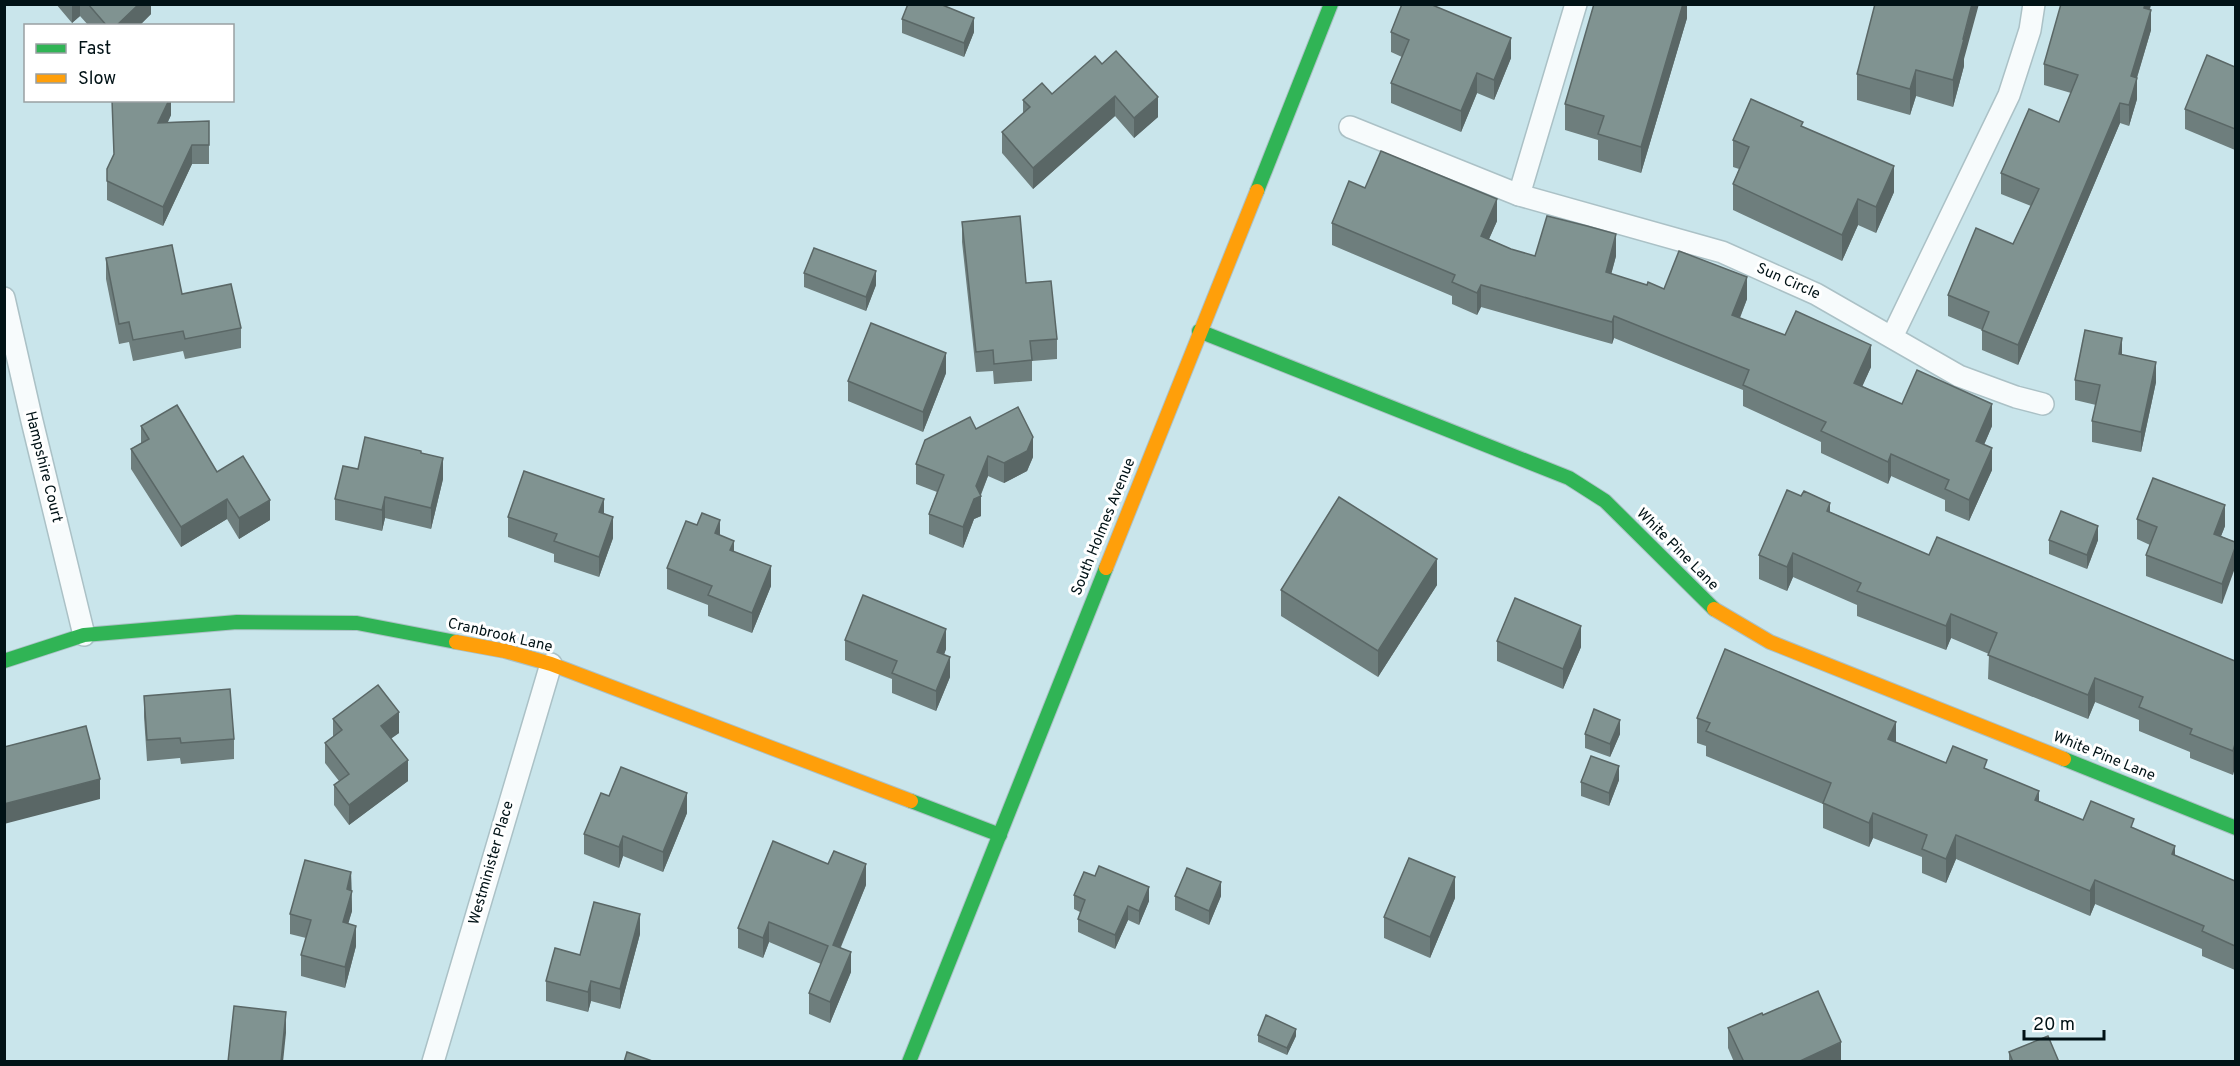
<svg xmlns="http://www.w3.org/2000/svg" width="2240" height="1066" font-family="Overpass,sans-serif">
  <rect width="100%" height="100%" fill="#c9e5eb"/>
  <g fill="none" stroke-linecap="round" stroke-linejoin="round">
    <g stroke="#abc1c6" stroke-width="24">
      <g id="street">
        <polyline points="1350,127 1519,195 1722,252 1816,294 1959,376 2016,397 2043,404"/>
        <polyline points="1519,195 1576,4"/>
        <polyline points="4,298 32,421 84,635"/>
        <polyline points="1892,337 2009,95 2030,30 2034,4"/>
        <polyline points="433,1062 551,664"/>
      </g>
    </g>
    <g stroke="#abc1c6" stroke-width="16">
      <g id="fast">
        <polyline points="1257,191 1331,4"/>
        <polyline points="1199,331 1569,478 1605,501 1714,609"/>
        <polyline points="4,661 84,635 237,622 357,623 456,642"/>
        <polyline points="2064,759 2236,828"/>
        <polyline points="911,801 1000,835"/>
        <polyline points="909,1062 1106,568"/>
      </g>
    </g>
    <g stroke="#abc1c6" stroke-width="16">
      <g id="slow">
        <polyline points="1106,568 1257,191"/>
        <polyline points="1714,609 1770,642 2064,759"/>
        <polyline points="456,642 505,651 551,664 911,801"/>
      </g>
    </g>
    <use href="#street" stroke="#f7fbfc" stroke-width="21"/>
    <use href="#fast" stroke="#30b455" stroke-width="14"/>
    <use href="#slow" stroke="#ff9f0a" stroke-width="14"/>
  </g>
  <g fill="#6e7e7d">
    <polygon points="56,4 151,4 151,14 139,26 89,26 80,16 72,23"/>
    <polygon points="1687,4 1687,18 1641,173 1598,160 1598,140 1565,130 1565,104"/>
    <polygon points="2151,4 2150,10 2151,30 2137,78 2137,99 2129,126 2120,123 2018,365 1982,350 1982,330 1948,316 1948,295 2013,244 2031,206 2001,194 2001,173 2059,122 2071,93 2044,85 2044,64"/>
    <polygon points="902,19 974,32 964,57 902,33"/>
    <polygon points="1391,32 1511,58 1494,100 1477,93 1461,132 1391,103 1391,83 1402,57 1391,52"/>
    <polygon points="1964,59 1964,66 1953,107 1916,96 1910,115 1857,100 1857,74"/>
    <polygon points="1102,64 1158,117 1134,138 1115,116 1033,189 1002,153 1002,132 1023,113 1023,100 1052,94"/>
    <polygon points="2235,67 2235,150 2185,129 2185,109"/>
    <polygon points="112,100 171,100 171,115 168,122 209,121 209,164 192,164 163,226 107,200 107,169 114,155"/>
    <polygon points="1803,127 1894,192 1876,233 1858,225 1842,261 1733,210 1733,184 1739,169 1733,167 1733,140"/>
    <polygon points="1365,188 1497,221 1489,239 1511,249 1535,256 1616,256 1611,274 1647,285 1664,289 1747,299 1740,318 1871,367 1862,386 1902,404 1992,426 1984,445 1992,470 1969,521 1945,511 1945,500 1891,476 1888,484 1821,453 1821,442 1743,406 1743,390 1614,338 1612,344 1481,307 1477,315 1452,304 1452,296 1332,245 1332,223"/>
    <polygon points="962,222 1026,283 1057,339 1057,359 1032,361 1032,381 994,384 993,371 976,372 962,242"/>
    <polygon points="106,258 182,294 241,328 241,348 185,359 183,351 133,361 129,342 119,344 106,279"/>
    <polygon points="804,273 876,285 866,311 804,287"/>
    <polygon points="946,373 923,432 848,401 848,381"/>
    <polygon points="2075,380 2156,382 2141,452 2092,442 2092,421 2096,405 2075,400"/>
    <polygon points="141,426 217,472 270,520 239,539 227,519 181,547 131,469 131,449 141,443"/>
    <polygon points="976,429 1033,457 1027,471 1004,483 988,476 981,495 981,516 974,519 963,548 929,534 929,514 937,492 916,484 916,464"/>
    <polygon points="421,453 443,479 431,529 385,518 382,531 335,520 335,499 358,469"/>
    <polygon points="1801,496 1830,512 1929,555 2235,661 2233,775 2190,758 2190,752 2139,731 2139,720 2095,702 2088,719 1988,679 1989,654 1951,638 1946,650 1857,616 1857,605 1793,577 1787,591 1759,579 1759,555"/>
    <polygon points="604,514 613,538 599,577 554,562 554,554 508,537 508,517"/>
    <polygon points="2137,519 2225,526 2221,536 2235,542 2222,604 2146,576 2146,555 2150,545 2137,539"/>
    <polygon points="720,535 734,551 771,586 752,633 708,616 708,605 667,589 667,568"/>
    <polygon points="2049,540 2098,540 2087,569 2049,554"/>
    <polygon points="1437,585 1378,677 1281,616 1281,590"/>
    <polygon points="845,640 946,649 944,655 950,677 936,711 892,693 892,679 845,660"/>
    <polygon points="1497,641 1581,647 1563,689 1497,661"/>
    <polygon points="144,696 234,739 234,759 181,764 180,758 147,761 144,717"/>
    <polygon points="1697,718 1896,742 1946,763 1987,769 2039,801 2083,820 2134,829 2175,856 2235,881 2235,970 2202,956 2202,949 2095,904 2090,916 1956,859 1946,883 1922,873 1922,857 1873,838 1869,847 1823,828 1823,804 1706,756 1706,746 1697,743"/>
    <polygon points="333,719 399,733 391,738 408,781 349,825 334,805 334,785 339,781 325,763 325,743 333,737"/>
    <polygon points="1585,734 1620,734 1610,757 1585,748"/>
    <polygon points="1619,780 1609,806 1581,796 1581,782"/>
    <polygon points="609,796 687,813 663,872 623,856 619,868 584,854 584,834"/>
    <polygon points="351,872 352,911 348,923 356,946 345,988 301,976 301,955 306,938 290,934 290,914"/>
    <polygon points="866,885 841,947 851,972 830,1023 809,1014 809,993 821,964 769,942 763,958 738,948 738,928"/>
    <polygon points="1074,895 1149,901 1139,925 1128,920 1115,949 1078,932 1078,919 1080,912 1074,909"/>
    <polygon points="1175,896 1221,896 1209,925 1175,910"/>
    <polygon points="1455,898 1430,958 1384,938 1384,917"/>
    <polygon points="640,934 620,1009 591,1001 588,1012 546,1001 546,981 580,955"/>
    <polygon points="1763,1015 1841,1062 1734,1062 1728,1048 1728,1028"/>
    <polygon points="1258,1035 1296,1036 1287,1055 1258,1042"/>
    <polygon points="2009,1052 2059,1062 2009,1062"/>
  </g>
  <g fill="#5a6766">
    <polygon points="72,4 80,4 80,16 72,23"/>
    <polygon points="139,4 151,4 151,14 139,26 116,26"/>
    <polygon points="1683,4 1687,4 1687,18 1641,173 1641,147"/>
    <polygon points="1972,4 1979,4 1964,59 1964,66 1953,107 1953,80"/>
    <polygon points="2145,4 2151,4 2144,28 2144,8"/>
    <polygon points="2151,10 2151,30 2131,97 2131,76"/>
    <polygon points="974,18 974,32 964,57 964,43"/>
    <polygon points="1511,38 1511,58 1494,100 1494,80"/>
    <polygon points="1916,70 1916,96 1910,115 1910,89"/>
    <polygon points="1477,73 1477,93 1461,132 1461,111"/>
    <polygon points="2137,78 2137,99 2129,126 2129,105"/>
    <polygon points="1115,96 1115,116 1033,189 1033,168"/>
    <polygon points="1158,97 1158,117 1134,138 1134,118"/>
    <polygon points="169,100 171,100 171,115 158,142 158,123"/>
    <polygon points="2120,103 2120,123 2018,365 2018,345"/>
    <polygon points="192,145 192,164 163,226 163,207"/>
    <polygon points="1894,166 1894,192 1876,233 1876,207"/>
    <polygon points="1497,199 1497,221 1481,257 1481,236"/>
    <polygon points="1858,199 1858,225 1842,261 1842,235"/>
    <polygon points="1616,234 1616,256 1606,294 1606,272"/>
    <polygon points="876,271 876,285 866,311 866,297"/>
    <polygon points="1747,277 1747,299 1732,337 1732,315"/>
    <polygon points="1481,285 1481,307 1477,315 1477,293"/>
    <polygon points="1614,316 1614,338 1612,344 1612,322"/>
    <polygon points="2122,338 2122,358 2119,354"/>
    <polygon points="1871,345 1871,367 1854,405 1854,383"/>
    <polygon points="946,353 946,373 923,432 923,412"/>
    <polygon points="2156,362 2156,382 2141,452 2141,432"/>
    <polygon points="1992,404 1992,426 1976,463 1976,441"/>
    <polygon points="1033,437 1033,457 1027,471 1004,483 1004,463"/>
    <polygon points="1992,448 1992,470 1969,521 1969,500"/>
    <polygon points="1891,454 1891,476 1888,484 1888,462"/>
    <polygon points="988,456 988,476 980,496 981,496 981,516 974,519 963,548 963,527 976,486"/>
    <polygon points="443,458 443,479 431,529 431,508"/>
    <polygon points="385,497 385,518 382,531 382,510"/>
    <polygon points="227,499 227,519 181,547 181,527"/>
    <polygon points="604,499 604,520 599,512"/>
    <polygon points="270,500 270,520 239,539 239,518"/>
    <polygon points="1830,503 1830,527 1827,511"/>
    <polygon points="2225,505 2225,526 2214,554 2214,534"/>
    <polygon points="613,517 613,538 599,577 599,557"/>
    <polygon points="720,520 720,541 715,533"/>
    <polygon points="2098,526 2098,540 2087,569 2087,555"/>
    <polygon points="734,541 734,561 730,550"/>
    <polygon points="2235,548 2235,568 2222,604 2222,584"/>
    <polygon points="1793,553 1793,577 1787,591 1787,567"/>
    <polygon points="1437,559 1437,585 1378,677 1378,651"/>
    <polygon points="771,566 771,586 752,633 752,613"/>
    <polygon points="1951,614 1951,638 1946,650 1946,626"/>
    <polygon points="1581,626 1581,647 1563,689 1563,669"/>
    <polygon points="946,629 946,649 937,672 937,652"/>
    <polygon points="950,657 950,677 936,711 936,691"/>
    <polygon points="2095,678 2095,702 2088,719 2088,695"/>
    <polygon points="399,712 399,733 381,746 381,726"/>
    <polygon points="1620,720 1620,734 1610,757 1610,744"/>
    <polygon points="1896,722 1896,746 1888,739"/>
    <polygon points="2235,744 2235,768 2233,775 2233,751"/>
    <polygon points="408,760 408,781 349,825 349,805"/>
    <polygon points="1619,766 1619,780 1609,806 1609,793"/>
    <polygon points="100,779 100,799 4,824 4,804"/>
    <polygon points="2039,791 2039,815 2035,800"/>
    <polygon points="687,793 687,813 663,872 663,852"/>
    <polygon points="1873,813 1873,838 1869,847 1869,823"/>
    <polygon points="1956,835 1956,859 1946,883 1946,859"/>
    <polygon points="623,836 623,856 619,868 619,847"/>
    <polygon points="2175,846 2175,870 2172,854"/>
    <polygon points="866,864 866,885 833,965 833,945"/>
    <polygon points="351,872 352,911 343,942 343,922 347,889"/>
    <polygon points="1455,877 1455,898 1430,958 1430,937"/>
    <polygon points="2095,880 2095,904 2090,916 2090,891"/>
    <polygon points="1221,882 1221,896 1209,925 1209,911"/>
    <polygon points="1149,887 1149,901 1139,925 1139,911"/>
    <polygon points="1128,906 1128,920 1115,949 1115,935"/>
    <polygon points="640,914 640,934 620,1009 620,989"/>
    <polygon points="769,922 769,942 763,958 763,938"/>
    <polygon points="356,926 356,946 345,988 345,967"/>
    <polygon points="851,952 851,972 830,1023 830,1002"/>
    <polygon points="591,981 591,1001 588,1012 588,992"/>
    <polygon points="286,1012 286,1033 283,1062 281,1062"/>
    <polygon points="1296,1029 1296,1036 1287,1055 1287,1048"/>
    <polygon points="1841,1042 1841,1062 1798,1062"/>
  </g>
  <g fill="#809391" stroke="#5a6766" stroke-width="1.5">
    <polygon points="88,4 139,4 116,26 107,26"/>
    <polygon points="908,4 940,4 974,18 964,43 902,19"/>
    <polygon points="1402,4 1430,4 1511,38 1494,80 1477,73 1461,111 1391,83 1409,40 1391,32"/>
    <polygon points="1594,4 1683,4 1641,147 1598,134 1604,116 1565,104"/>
    <polygon points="1875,4 1972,4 1963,39 1964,39 1953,80 1916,70 1910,89 1857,74"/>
    <polygon points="2061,4 2145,4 2144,8 2151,10 2131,76 2137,78 2129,105 2120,103 2018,345 1982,330 1989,312 1948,295 1976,228 2013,244 2039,189 2001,173 2029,109 2059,122 2078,75 2044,64"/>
    <polygon points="1116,51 1158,97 1134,118 1115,96 1033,168 1002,132 1030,107 1023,100 1042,83 1052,94 1095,56 1102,64"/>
    <polygon points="2207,55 2235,67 2235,129 2185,109"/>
    <polygon points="1751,99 1803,122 1801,126 1894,166 1876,207 1858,199 1842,235 1733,184 1749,147 1733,140"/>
    <polygon points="112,100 169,100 158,123 209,121 209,145 192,145 163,207 107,181 107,169 114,154"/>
    <polygon points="1381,151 1497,199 1481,236 1511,249 1535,256 1547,216 1587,226 1616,234 1606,272 1647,285 1648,282 1664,289 1679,251 1747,277 1732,315 1785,335 1796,311 1871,345 1854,383 1902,404 1917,370 1992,404 1976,441 1992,448 1969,500 1945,489 1949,480 1891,454 1888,462 1821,431 1826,422 1743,385 1749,370 1614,316 1612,322 1481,285 1477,293 1452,282 1455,275 1332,223 1349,181 1365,188"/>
    <polygon points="1020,216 1026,283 1051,281 1057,339 1030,341 1032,360 994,364 993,350 976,352 962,222"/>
    <polygon points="172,245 182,294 231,284 241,328 185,339 183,331 133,340 129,322 119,324 106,258"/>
    <polygon points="814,248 876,271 866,297 804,273"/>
    <polygon points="871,323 946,353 923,412 848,381"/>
    <polygon points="2085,330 2122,338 2119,354 2156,362 2141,432 2092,421 2100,385 2075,380"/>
    <polygon points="177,405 217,472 243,456 270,500 239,518 227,499 181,527 131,449 149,439 141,426"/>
    <polygon points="1018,407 1033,437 1027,451 1004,463 988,456 976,486 981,496 974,499 963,527 929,514 944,475 916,464 925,440 970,417 976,429"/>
    <polygon points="365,437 421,451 421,453 443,458 431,508 385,497 382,510 335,499 343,466 358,469"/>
    <polygon points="524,471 604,499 599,512 613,517 599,557 554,541 557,534 508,517"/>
    <polygon points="2153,478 2225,505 2214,534 2235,542 2235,548 2222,584 2146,555 2157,527 2137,519"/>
    <polygon points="1787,490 1801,496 1804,491 1830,503 1827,511 1929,555 1937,537 2235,661 2235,744 2233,751 2190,734 2192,729 2139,707 2143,697 2095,678 2088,695 1988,655 1997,633 1951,614 1946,626 1857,591 1861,583 1793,553 1787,567 1759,555"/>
    <polygon points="1339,497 1437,559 1378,651 1281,590"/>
    <polygon points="2061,511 2098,526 2087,555 2049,540"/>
    <polygon points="702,513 720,520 715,533 734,541 730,550 771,566 752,613 708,595 712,586 667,568 686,521 697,525"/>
    <polygon points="863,595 946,629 937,652 950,657 936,691 892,673 897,661 845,640"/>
    <polygon points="1515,598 1581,626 1563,669 1497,641"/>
    <polygon points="1725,649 1896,722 1888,739 1946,763 1953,746 1987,760 1984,768 2039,791 2035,800 2083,820 2091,801 2134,819 2131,827 2175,846 2172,854 2235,881 2235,946 2202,931 2204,926 2095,880 2090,891 1956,835 1946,859 1922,849 1927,835 1873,813 1869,823 1823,803 1831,783 1706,731 1710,723 1697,718"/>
    <polygon points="378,685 399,712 381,726 408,760 349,805 334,785 349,774 325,743 342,730 333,719"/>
    <polygon points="230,689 234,739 181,743 180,738 147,740 144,696"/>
    <polygon points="1594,709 1620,720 1610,744 1585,734"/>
    <polygon points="86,726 100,779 4,804 4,747"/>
    <polygon points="1591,756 1619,766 1609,793 1581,782"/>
    <polygon points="621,767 687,793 663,852 623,836 619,847 584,834 601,793 609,796"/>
    <polygon points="773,841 828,864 834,851 866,864 833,945 851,952 830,1002 809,993 828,946 769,922 763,938 738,928"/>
    <polygon points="1409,858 1455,877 1430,937 1384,917"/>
    <polygon points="305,860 351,872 347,889 352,891 343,922 356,926 345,967 301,955 311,920 290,914"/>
    <polygon points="1099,866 1149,887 1139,911 1128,906 1115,935 1078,919 1085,900 1074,895 1084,872 1095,876"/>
    <polygon points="1187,868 1221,882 1209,911 1175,896"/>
    <polygon points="594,902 640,914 620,989 591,981 588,992 546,981 555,948 580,955"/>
    <polygon points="1818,991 1841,1042 1798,1062 1744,1062 1728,1028 1762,1013 1763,1015"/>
    <polygon points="234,1006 286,1012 281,1062 228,1062"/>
    <polygon points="1266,1015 1296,1029 1287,1048 1258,1035"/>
    <polygon points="2048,1036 2059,1062 2013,1062 2009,1052"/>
    <polygon points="627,1052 655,1062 624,1062"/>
  </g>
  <g text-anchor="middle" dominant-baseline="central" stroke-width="6" stroke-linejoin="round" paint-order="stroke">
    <g font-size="15" fill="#011216" stroke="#fff">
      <text transform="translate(1788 282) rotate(24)">Sun Circle</text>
      <text transform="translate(43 467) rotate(76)">Hampshire Court</text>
      <text transform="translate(1104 527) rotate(-68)">South Holmes Avenue</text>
      <text transform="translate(1677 550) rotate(45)">White Pine Lane</text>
      <text transform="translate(500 636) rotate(13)">Cranbrook Lane</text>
      <text transform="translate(2104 757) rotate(22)">White Pine Lane</text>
      <text transform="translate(492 863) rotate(-74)">Westminister Place</text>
    </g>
  </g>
  <rect width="2240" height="1066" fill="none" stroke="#011216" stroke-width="12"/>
  <rect x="24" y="24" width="210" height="78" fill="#ffffff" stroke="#99a0a2" stroke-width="1.5"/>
  <rect x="36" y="44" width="30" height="9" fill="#30b455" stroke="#99a0a2" stroke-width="1.5"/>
  <text x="78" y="54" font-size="18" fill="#011216">Fast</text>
  <rect x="36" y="74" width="30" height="9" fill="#ff9f0a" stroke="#99a0a2" stroke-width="1.5"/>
  <text x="78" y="84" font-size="18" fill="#011216">Slow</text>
  <path d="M2024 1030v9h80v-9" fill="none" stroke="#011216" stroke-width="3"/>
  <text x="2033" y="1030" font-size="18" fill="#011216" stroke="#ffffff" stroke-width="4.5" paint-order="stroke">20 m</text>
</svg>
